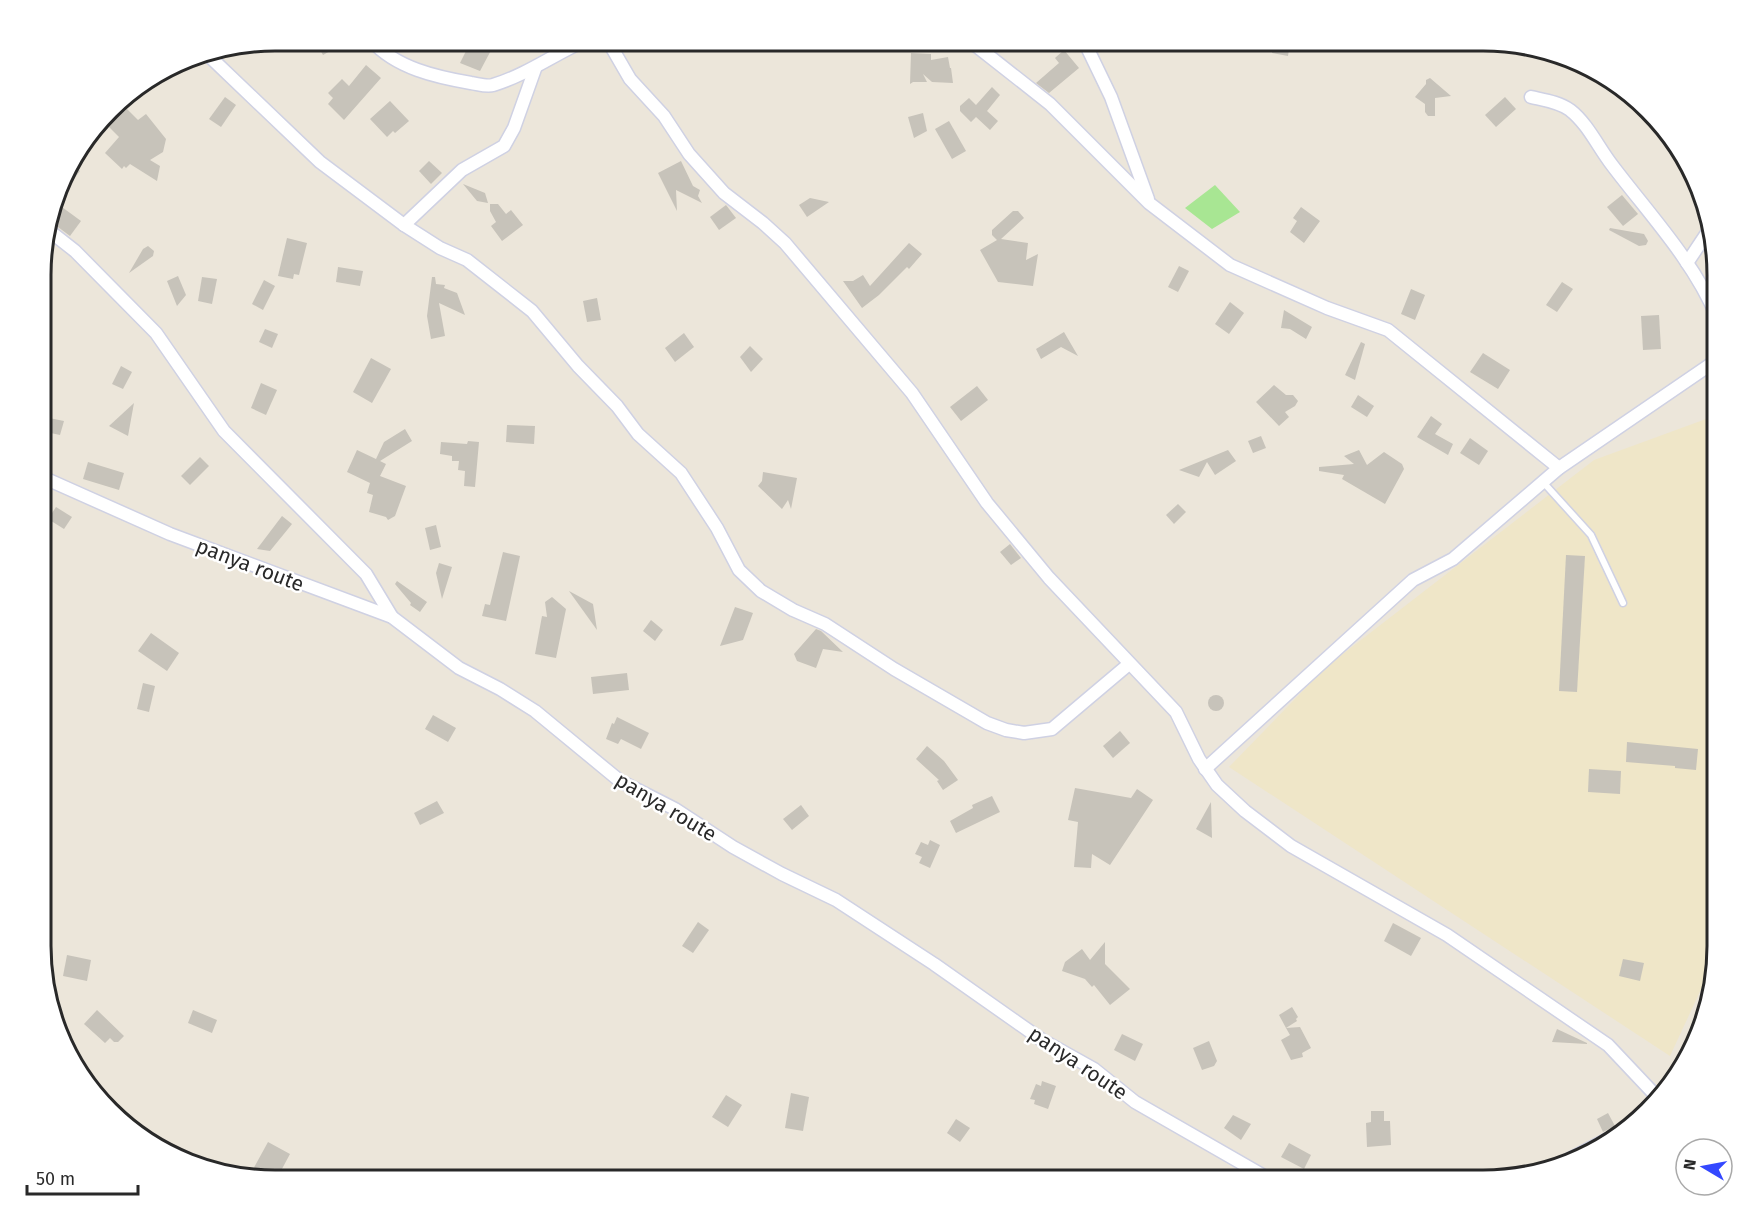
<svg xmlns="http://www.w3.org/2000/svg" width="1758" height="1221" font-family="'Fira Sans',sans-serif">
  <rect width="100%" height="100%" fill="#ece6da"/>
  <polygon fill="#efe6c8" points="1717,397 1717,955 1670,1056 1229,767 1326,667 1594,460 1706,419"/>
  <polygon fill="#a8e693" points="1215,185 1240,212 1212,229 1185,208"/>
  <g fill="#c7c3ba">
    <polygon points="315,41 348,41 323,55"/>
    <polygon points="471,41 496,41 480,71 460,63"/>
    <polygon points="1274,41 1290,43 1288,56 1272,53"/>
    <polygon points="1064,50 1079,68 1049,93 1036,83 1059,63 1055,58"/>
    <polygon points="911,53 931,54 931,60 948,57 950,68 951,68 953,83 932,82 923,74 927,82 913,82 910,84"/>
    <polygon points="366,65 381,78 344,120 328,104 333,98 328,93 342,79 349,86"/>
    <polygon points="1430,78 1451,96 1435,98 1435,116 1428,116 1425,112 1425,104 1415,97 1426,84 1426,80"/>
    <polygon points="992,87 1000,95 987,111 998,121 990,130 976,117 971,122 960,111 960,106 969,98 976,105"/>
    <polygon points="225,97 236,105 221,127 209,119"/>
    <polygon points="1505,97 1516,109 1496,127 1485,115"/>
    <polygon points="390,101 409,121 395,133 393,131 387,137 370,119"/>
    <polygon points="121,103 138,120 146,114 166,139 163,152 150,160 160,166 157,181 130,164 126,168 124,166 122,169 105,153 119,137 103,121"/>
    <polygon points="923,113 927,131 914,138 908,117"/>
    <polygon points="949,121 966,151 952,159 935,129"/>
    <polygon points="429,161 442,173 431,184 419,171"/>
    <polygon points="681,161 693,186 700,190 698,196 702,203 676,190 677,211 658,173"/>
    <polygon points="70,164 80,171 57,200 65,171"/>
    <polygon points="463,184 485,193 488,203 477,201"/>
    <polygon points="1622,195 1638,214 1623,226 1607,207"/>
    <polygon points="810,198 829,202 807,217 799,205"/>
    <polygon points="55,202 81,221 70,236 50,221"/>
    <polygon points="490,204 498,204 506,214 511,210 523,225 502,241 491,226 496,222 490,211"/>
    <polygon points="726,205 736,218 719,230 710,217"/>
    <polygon points="1301,207 1320,221 1304,243 1290,232 1297,221 1293,218"/>
    <polygon points="1013,211 1018,211 1024,218 1001,239 1028,243 1026,260 1038,254 1033,286 998,282 980,250 997,240 992,235 992,230"/>
    <polygon points="1610,228 1644,234 1648,241 1646,245 1639,246 1609,230"/>
    <polygon points="287,238 307,243 299,275 294,274 293,279 278,276"/>
    <polygon points="909,243 922,254 909,269 907,267 879,295 862,308 843,281 853,281 863,275 870,286"/>
    <polygon points="148,246 154,251 153,256 129,273 143,249"/>
    <polygon points="1179,266 1189,271 1178,292 1168,287"/>
    <polygon points="338,267 363,271 360,286 336,282"/>
    <polygon points="178,276 186,295 177,306 167,281"/>
    <polygon points="202,277 217,279 212,304 198,301"/>
    <polygon points="432,277 435,277 436,284 445,285 444,288 457,293 465,315 439,303 445,336 431,339 427,316"/>
    <polygon points="264,280 275,286 263,310 252,304"/>
    <polygon points="1562,282 1573,289 1557,312 1546,305"/>
    <polygon points="1411,289 1425,295 1415,320 1401,314"/>
    <polygon points="597,298 601,320 587,322 583,301"/>
    <polygon points="1230,302 1244,313 1229,334 1215,324"/>
    <polygon points="1284,310 1312,327 1306,339 1290,329 1281,328"/>
    <polygon points="1659,315 1661,349 1643,350 1641,316"/>
    <polygon points="265,329 278,334 272,348 259,342"/>
    <polygon points="1064,332 1078,356 1061,347 1041,359 1036,349"/>
    <polygon points="684,333 694,347 675,362 665,348"/>
    <polygon points="1361,342 1365,344 1355,380 1345,375"/>
    <polygon points="750,346 763,359 751,372 740,357"/>
    <polygon points="1483,353 1510,370 1498,389 1470,372"/>
    <polygon points="371,358 391,369 372,403 353,392"/>
    <polygon points="121,366 132,372 123,389 112,384"/>
    <polygon points="261,383 277,390 266,415 251,408"/>
    <polygon points="1274,385 1286,395 1293,395 1298,401 1295,406 1285,412 1289,417 1279,426 1256,402"/>
    <polygon points="977,386 988,400 961,421 950,407"/>
    <polygon points="1358,395 1374,406 1367,417 1351,407"/>
    <polygon points="134,403 128,436 109,426"/>
    <polygon points="1431,416 1442,424 1435,434 1453,444 1448,455 1417,437"/>
    <polygon points="49,418 64,421 60,435 46,432"/>
    <polygon points="507,425 535,426 534,444 506,442"/>
    <polygon points="405,429 412,441 380,461 386,464 380,476 406,486 395,516 388,520 386,517 369,512 373,495 367,493 370,483 347,472 357,450 376,459 384,442"/>
    <polygon points="1261,436 1266,448 1253,453 1248,441"/>
    <polygon points="1470,438 1488,451 1479,465 1460,453"/>
    <polygon points="468,441 479,442 475,487 464,486 465,471 458,470 459,461 452,461 452,456 440,454 441,442 467,444"/>
    <polygon points="1228,450 1236,461 1215,475 1207,462 1199,477 1179,470"/>
    <polygon points="1359,450 1367,465 1384,452 1402,464 1404,469 1385,504 1342,479 1344,475 1319,471 1319,467 1354,464 1344,456"/>
    <polygon points="200,457 209,466 190,485 181,476"/>
    <polygon points="88,462 124,473 119,490 83,479"/>
    <polygon points="763,472 797,478 791,509 788,500 782,509 758,486 762,481"/>
    <polygon points="1178,504 1186,512 1174,524 1166,515"/>
    <polygon points="56,507 72,517 64,529 48,519"/>
    <polygon points="282,516 292,524 270,551 257,549"/>
    <polygon points="436,525 441,547 430,550 425,528"/>
    <polygon points="1010,544 1021,558 1011,565 1000,552"/>
    <polygon points="503,552 520,556 506,621 482,616 485,604 490,605"/>
    <polygon points="1566,555 1585,556 1577,692 1559,691"/>
    <polygon points="439,563 452,567 442,599 436,573"/>
    <polygon points="397,581 427,602 420,612 410,605 411,603 395,584"/>
    <polygon points="569,591 593,604 597,630"/>
    <polygon points="552,597 566,609 556,658 535,654 542,616 547,617 545,602"/>
    <polygon points="735,607 753,613 743,640 720,646"/>
    <polygon points="651,620 663,630 655,641 643,631"/>
    <polygon points="816,629 821,631 843,652 823,649 816,668 797,661 794,654"/>
    <polygon points="151,633 179,653 167,671 138,651"/>
    <polygon points="627,673 629,690 593,694 591,677"/>
    <polygon points="143,683 155,686 149,712 137,709"/>
    <circle cx="1216" cy="703" r="8"/>
    <polygon points="433,715 456,728 448,742 425,729"/>
    <polygon points="617,717 649,733 641,749 621,739 618,744 606,739 612,723 614,724"/>
    <polygon points="1120,731 1130,743 1113,758 1103,746"/>
    <polygon points="1627,742 1698,749 1696,770 1675,768 1675,766 1626,762"/>
    <polygon points="927,746 944,761 958,780 943,790 937,781 939,780 916,759"/>
    <polygon points="1589,769 1621,771 1620,794 1588,792"/>
    <polygon points="1075,788 1131,798 1137,789 1153,800 1110,865 1092,854 1091,868 1074,867 1078,822 1068,820"/>
    <polygon points="992,796 1000,812 956,833 950,821 973,808 972,805"/>
    <polygon points="437,801 444,813 420,825 414,813"/>
    <polygon points="1211,802 1212,838 1196,829"/>
    <polygon points="801,805 809,816 792,830 783,819"/>
    <polygon points="930,840 940,845 930,868 919,863 922,857 915,854 921,842 928,845"/>
    <polygon points="698,922 709,930 693,953 682,946"/>
    <polygon points="1393,923 1421,938 1411,956 1384,941"/>
    <polygon points="1105,942 1105,964 1130,989 1110,1005 1094,985 1092,987 1085,979 1062,971 1065,962 1082,949 1090,960"/>
    <polygon points="67,955 91,960 87,981 63,976"/>
    <polygon points="1623,959 1644,963 1640,981 1619,976"/>
    <polygon points="1292,1007 1298,1017 1296,1019 1297,1021 1286,1028 1279,1015"/>
    <polygon points="97,1010 124,1036 118,1042 114,1042 110,1038 105,1043 84,1024"/>
    <polygon points="193,1010 217,1020 212,1033 188,1023"/>
    <polygon points="1300,1027 1311,1048 1302,1053 1303,1057 1291,1060 1281,1040 1290,1035 1286,1028"/>
    <polygon points="1557,1029 1587,1043 1587,1044 1552,1042"/>
    <polygon points="1122,1034 1143,1044 1135,1061 1114,1050"/>
    <polygon points="1209,1041 1217,1061 1214,1066 1202,1070 1193,1048"/>
    <polygon points="1042,1081 1056,1086 1048,1109 1034,1104 1035,1100 1030,1099 1036,1084 1041,1086"/>
    <polygon points="791,1093 809,1097 803,1131 785,1128"/>
    <polygon points="726,1095 742,1105 728,1127 712,1117"/>
    <polygon points="1371,1111 1384,1111 1384,1121 1390,1121 1391,1145 1367,1147 1366,1123 1371,1122"/>
    <polygon points="1608,1113 1615,1126 1603,1132 1597,1119"/>
    <polygon points="1233,1115 1251,1124 1241,1140 1224,1128"/>
    <polygon points="956,1119 970,1128 960,1142 947,1133"/>
    <polygon points="268,1142 290,1154 276,1180 254,1179 257,1174 252,1171"/>
    <polygon points="1289,1143 1311,1155 1304,1169 1281,1157"/>
  </g>
  <g fill="none" stroke-linecap="round" stroke-linejoin="round">
    <g stroke="#cfd1e3" stroke-width="9">
      <polyline id="service" points="1543,482 1591,535 1623,603"/>
    </g>
    <g stroke="#cfd1e3" stroke-width="15">
      <g id="minor">
        <path d="M372,41C396,68 436,77 471,83C478,84 487,87 493,85C526,75 553,55 584,41"/>
        <polyline points="608,41 630,79 664,116 689,154 724,193 763,223 785,243 912,393 987,503 1049,578 1176,712 1199,759 1217,785 1245,811 1291,846 1447,935 1608,1045 1658,1098"/>
        <polyline points="970,41 1050,104 1149,203 1230,265 1327,308 1388,330 1559,468"/>
        <polyline points="1084,41 1111,97 1148,199"/>
        <polyline points="207,54 320,162 404,225 440,248 467,260 532,311 578,366 617,406 638,434 681,473 717,528 739,570 761,591 793,610 825,624 894,669 987,723 1006,730 1024,733 1052,729 1129,664"/>
        <path d="M1531,97C1544,100 1559,102 1570,110C1588,124 1598,147 1612,165C1649,214 1693,260 1717,317"/>
        <polyline points="404,225 462,170 504,146 514,128 535,69"/>
        <polyline points="47,229 75,251 156,333 224,431 366,574 392,617"/>
        <polyline points="1687,263 1709,230"/>
        <polyline points="42,477 170,534 392,617 459,668 500,689 535,711 620,781 675,809 733,847 782,874 836,900 934,964 1042,1040 1094,1069 1135,1102 1271,1180"/>
        <polyline points="1205,769 1413,580 1453,559 1559,468 1717,360"/>
        <polyline points="1566,1161 1608,1139"/>
      </g>
    </g>
    <use href="#service" stroke="#fff" stroke-width="6"/>
    <use href="#minor" stroke="#fff" stroke-width="12"/>
  </g>
  <g text-anchor="middle" dominant-baseline="central" stroke-width="5" stroke-linejoin="round" paint-order="stroke">
    <g font-size="21" fill="#292929" stroke="#fff">
      <text transform="translate(250 565) rotate(21)">panya route</text>
      <text transform="translate(666 807) rotate(31)">panya route</text>
      <text transform="translate(1078 1063) rotate(34)">panya route</text>
    </g>
  </g>
  <path d="M0 0H1758V1221H0ZM275 51H1483A224 224 0 0 1 1707 275V946A224 224 0 0 1 1483 1170H275A224 224 0 0 1 51 946V275A224 224 0 0 1 275 51Z" fill="#fff" fill-rule="evenodd"/>
  <path fill="none" stroke="#292929" stroke-width="3" d="M275 51H1483A224 224 0 0 1 1707 275V946A224 224 0 0 1 1483 1170H275A224 224 0 0 1 51 946V275A224 224 0 0 1 275 51Z"/>
  <g transform="translate(1704 1167) rotate(280)"><circle r="28" fill="#ffffff" stroke="#a9a9a9" stroke-width="1.5"/>
  <path d="M0-4.5L10 22L0 15L-10 22Z" fill="#3448ff"/>
  <text y="-9" font-size="16" font-weight="bold" text-anchor="middle" fill="#292929">N</text>
  </g>
  <path d="M27 1185v9h111v-9" fill="none" stroke="#292929" stroke-width="3"/>
  <text x="36" y="1185" font-size="18" fill="#292929" stroke="#ffffff" stroke-width="4.5" paint-order="stroke">50 m</text>
</svg>
